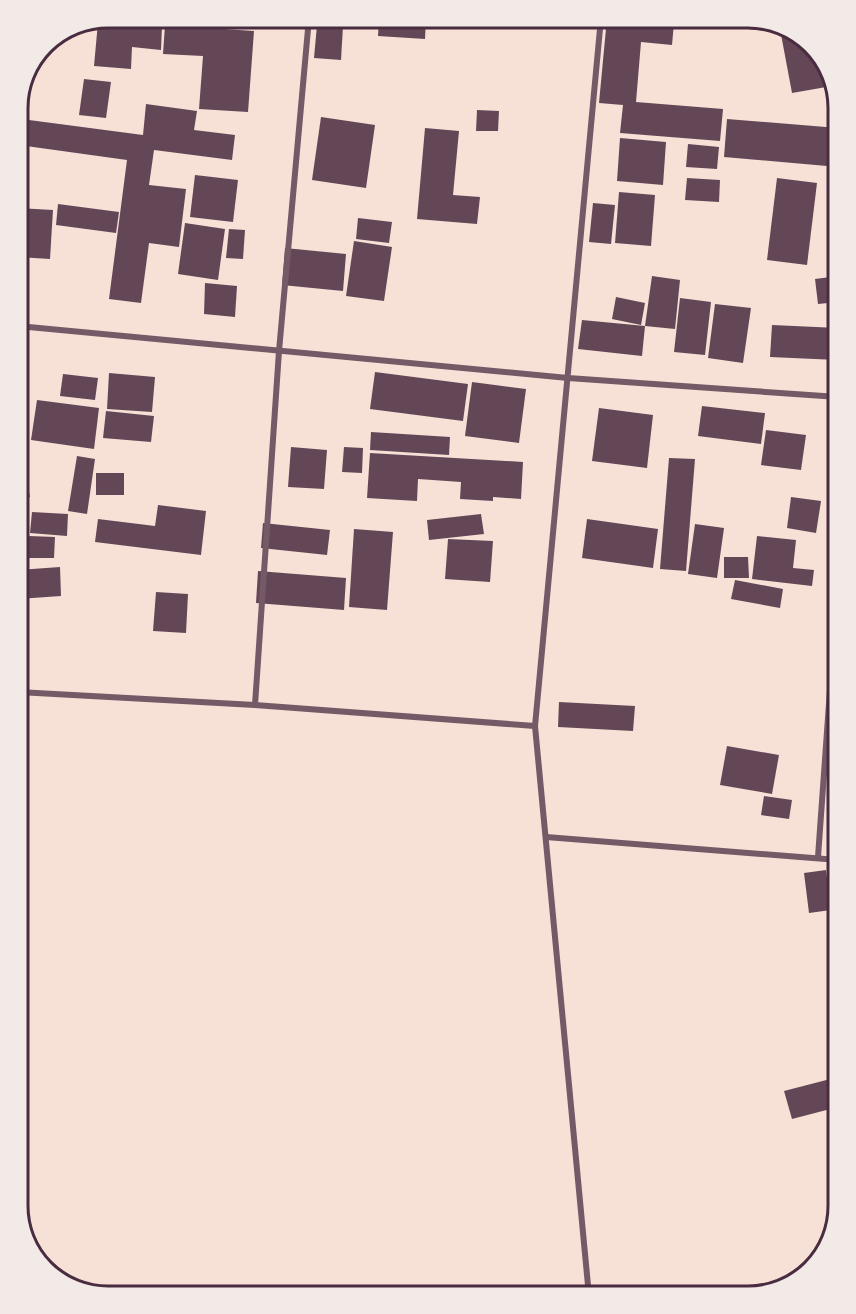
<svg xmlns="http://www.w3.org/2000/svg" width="856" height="1314" font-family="Jost,sans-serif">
  <rect width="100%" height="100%" fill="#f7e1d7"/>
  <g fill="#644757">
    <polygon points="131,18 163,18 161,25 131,21"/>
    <polygon points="193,18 236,18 234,27 193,21"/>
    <polygon points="379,18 426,18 425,39 378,36"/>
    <polygon points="607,18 728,18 761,21 760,30 674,23 672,45 641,42 636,102 723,109 720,141 620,133 623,105 599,103"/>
    <polygon points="101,21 162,26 161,50 132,47 131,69 94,66 98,22"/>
    <polygon points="165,25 254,31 248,112 199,109 203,56 163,54"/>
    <polygon points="317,25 343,26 341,60 314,58"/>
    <polygon points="786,28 793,30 826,64 832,86 792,93 780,29"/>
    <polygon points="84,79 111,82 106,118 79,115"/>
    <polygon points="146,104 197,111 194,130 235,135 232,160 154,150 149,185 186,189 179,247 149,243 141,303 109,299 127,160 26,146 29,120 143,135"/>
    <polygon points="477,110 499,111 498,131 476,131"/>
    <polygon points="321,117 375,125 366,188 312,180"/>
    <polygon points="727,119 838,128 838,167 724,157"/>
    <polygon points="425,128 459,131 453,195 480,197 477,224 417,219"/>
    <polygon points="620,138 666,142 663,185 617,181"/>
    <polygon points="688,144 719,147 717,169 686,167"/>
    <polygon points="195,175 238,180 233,222 190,217"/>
    <polygon points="687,178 720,180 719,202 685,200"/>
    <polygon points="777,178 817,183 807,265 767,260"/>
    <polygon points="619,192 655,195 651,246 615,243"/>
    <polygon points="593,203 615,205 611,244 589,242"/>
    <polygon points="58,204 119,212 116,233 56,225"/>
    <rect x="829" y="204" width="9" height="17"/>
    <polygon points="18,208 53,210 50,259 18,257"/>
    <polygon points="358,218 392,222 389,243 356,239"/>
    <polygon points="185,223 225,229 218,280 178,274"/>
    <polygon points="229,229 245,230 243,259 226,258"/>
    <polygon points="354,241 392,247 384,301 346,296"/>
    <polygon points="285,248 346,254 343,291 282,285"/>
    <polygon points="652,276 680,280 675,329 645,326"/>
    <polygon points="838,276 838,302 818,304 815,279"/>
    <polygon points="205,283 237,286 235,317 204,314"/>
    <polygon points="616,297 645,303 641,325 612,319"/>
    <polygon points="680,298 711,302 705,355 674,352"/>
    <polygon points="715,304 751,308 743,363 708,358"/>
    <polygon points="582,320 645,326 642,356 578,349"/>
    <polygon points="772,325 838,328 837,360 770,357"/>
    <polygon points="18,355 27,356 20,406 18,405"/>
    <polygon points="375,372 468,384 463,421 370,409"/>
    <polygon points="109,373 155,377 152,412 107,409"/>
    <polygon points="63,374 98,378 95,400 60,396"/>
    <polygon points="472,382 526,389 519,443 465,436"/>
    <polygon points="37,400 99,408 94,449 31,440"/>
    <polygon points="702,406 765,413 761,444 698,436"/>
    <polygon points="599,408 653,415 647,468 592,461"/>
    <polygon points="106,411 154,416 151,442 103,438"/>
    <polygon points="766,430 806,435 801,470 761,465"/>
    <polygon points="18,432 30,497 18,499"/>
    <polygon points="371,432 450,437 449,455 370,450"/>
    <polygon points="291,447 327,450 324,489 288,487"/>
    <polygon points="344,447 363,448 362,473 342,472"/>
    <polygon points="370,453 523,462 521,499 493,497 493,501 460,499 461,482 418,479 417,501 367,498"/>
    <polygon points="77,456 95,459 87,514 68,511"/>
    <polygon points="669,458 695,459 686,571 660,569"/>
    <rect x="96" y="473" width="28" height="22"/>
    <polygon points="791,497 821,501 816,533 787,528"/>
    <polygon points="158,505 206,511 201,555 95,542 98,519 155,526"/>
    <polygon points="18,510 28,510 28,540 18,541"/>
    <polygon points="32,512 68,514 67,536 30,533"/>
    <polygon points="481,514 484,534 429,540 427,520"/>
    <polygon points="587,519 658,529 653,568 582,558"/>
    <polygon points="263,523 330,530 327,555 261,548"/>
    <polygon points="695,524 724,528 717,578 688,574"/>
    <polygon points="354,529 393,532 387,610 349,607"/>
    <polygon points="29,536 55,537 54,558 28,558"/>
    <polygon points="757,536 796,540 793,568 814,570 812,586 752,579"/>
    <polygon points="448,539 493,541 490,582 445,579"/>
    <polygon points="724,557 748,557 749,578 724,578"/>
    <polygon points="60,567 61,596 18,599 18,570"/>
    <polygon points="258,571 346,578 344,610 256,603"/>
    <polygon points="735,580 783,589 780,608 731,599"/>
    <polygon points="156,592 188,594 186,633 153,631"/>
    <polygon points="559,702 635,706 633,731 558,727"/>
    <polygon points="727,746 779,755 772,794 720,785"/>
    <polygon points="764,796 792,800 789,819 761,815"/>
    <polygon points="826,870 831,910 809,913 804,873"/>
    <polygon points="838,1077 838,1107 792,1119 784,1091"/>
  </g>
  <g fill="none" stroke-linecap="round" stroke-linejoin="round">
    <g stroke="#755966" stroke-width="6">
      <polyline points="18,326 568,378 838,397"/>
      <polyline points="18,692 255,705 535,726"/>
      <polyline points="255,705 279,351 309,18"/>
      <polyline points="546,837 838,860"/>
      <polyline points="818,857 838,578"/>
      <polyline points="589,1296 535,726 601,18"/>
    </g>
  </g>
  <path d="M0 0H856V1314H0ZM108 28H748A80 80 0 0 1 828 108V1206A80 80 0 0 1 748 1286H108A80 80 0 0 1 28 1206V108A80 80 0 0 1 108 28Z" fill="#f1eae7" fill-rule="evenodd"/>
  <path fill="none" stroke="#4a2c40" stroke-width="3" d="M108 28H748A80 80 0 0 1 828 108V1206A80 80 0 0 1 748 1286H108A80 80 0 0 1 28 1206V108A80 80 0 0 1 108 28Z"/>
</svg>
